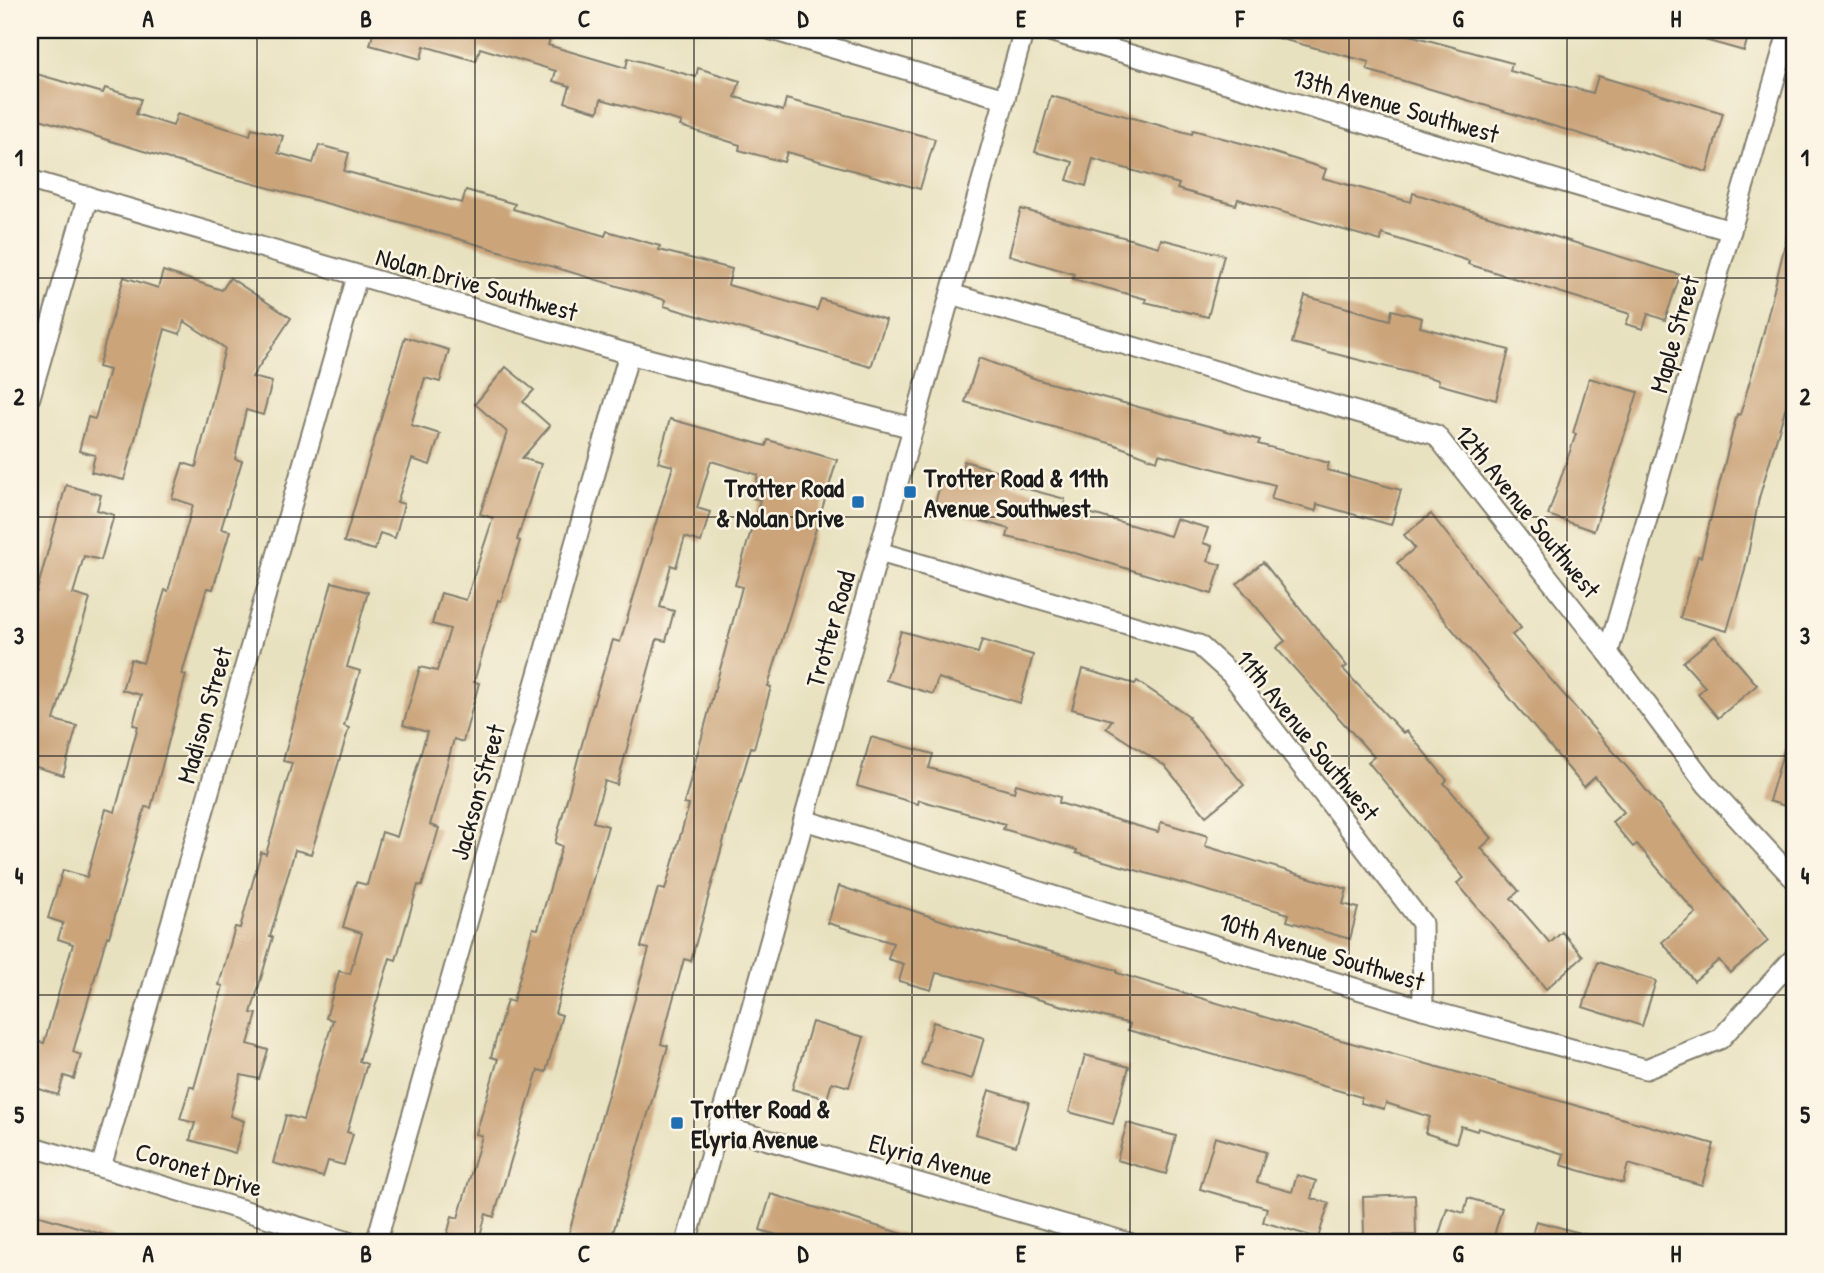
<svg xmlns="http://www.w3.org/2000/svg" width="1824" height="1273" font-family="'Patrick Hand',sans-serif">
  <rect width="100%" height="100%" fill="#fcf5e5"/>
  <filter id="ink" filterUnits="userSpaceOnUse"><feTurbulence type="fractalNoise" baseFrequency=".0143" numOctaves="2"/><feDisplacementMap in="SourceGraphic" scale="14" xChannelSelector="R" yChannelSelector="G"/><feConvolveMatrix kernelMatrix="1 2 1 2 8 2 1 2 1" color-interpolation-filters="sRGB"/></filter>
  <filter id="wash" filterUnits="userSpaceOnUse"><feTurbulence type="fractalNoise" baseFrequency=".00686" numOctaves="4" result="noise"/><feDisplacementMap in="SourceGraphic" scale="28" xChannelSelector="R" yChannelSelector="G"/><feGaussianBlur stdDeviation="1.57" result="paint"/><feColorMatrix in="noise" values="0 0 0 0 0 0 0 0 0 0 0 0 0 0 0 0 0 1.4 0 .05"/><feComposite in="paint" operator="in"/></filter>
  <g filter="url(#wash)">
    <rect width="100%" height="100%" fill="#e8e1bf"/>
    <g id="blocks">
      <g fill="#cba47a">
        <polygon points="374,30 553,30 548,45 626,68 628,58 696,77 698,68 740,81 735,97 783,111 786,99 935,139 920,189 787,152 784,162 739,150 740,145 680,126 682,122 601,99 598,112 565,102 570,86 553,81 556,71 480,48 476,61 424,46 421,59 370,45"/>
        <polygon points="1271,30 1391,30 1512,63 1510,71 1593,93 1598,76 1723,113 1707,172 1367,70 1369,62 1270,36"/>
        <polygon points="1688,30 1750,30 1744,51 1687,35"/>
        <polygon points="33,73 103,93 105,88 141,99 136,114 173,126 177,114 250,135 252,128 283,136 278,153 313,163 319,145 349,153 344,171 462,203 466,190 515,204 513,209 605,236 607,231 660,246 659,250 732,269 728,285 817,310 821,299 886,320 871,367 664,306 665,300 452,237 221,175 30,116 30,84"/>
        <polygon points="1051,96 1192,134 1193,130 1252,146 1326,169 1323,178 1411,202 1413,193 1680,275 1665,320 1648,314 1643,329 1626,324 1630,314 1468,264 1469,261 1382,234 1381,241 1238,199 1236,205 1177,189 1179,184 1093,159 1086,186 1067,180 1073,162 1035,152"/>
        <polygon points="1021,209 1159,247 1161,239 1224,255 1208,317 1145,302 1146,299 1073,279 1074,274 1009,255"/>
        <polygon points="1788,232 1794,232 1794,379 1759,498 1745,570 1727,631 1680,618 1698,556 1701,557 1737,414 1740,415 1763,335"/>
        <polygon points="163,271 222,290 230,278 291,318 252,377 272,382 263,415 246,410 235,459 242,461 221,529 230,531 213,589 207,588 182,674 186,675 151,808 145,807 109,937 107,936 73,1052 81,1055 74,1079 64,1076 58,1095 30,1086 30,1072 39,1042 44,1043 73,944 58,939 63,923 48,918 63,870 87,877 106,809 115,812 138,726 133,725 141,695 122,690 131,659 143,663 165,590 168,591 193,505 172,498 183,463 196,467 225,348 184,321 180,334 165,329 124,480 91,472 95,455 79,451 88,417 95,419 109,370 98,367 124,277 158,288"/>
        <polygon points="1305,296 1390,320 1392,310 1422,318 1420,327 1509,350 1496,400 1438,384 1439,380 1292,343"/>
        <polygon points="405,337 449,350 440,382 425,378 411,425 440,434 430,465 412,459 397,502 404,504 395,538 380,533 375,550 344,542"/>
        <polygon points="979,358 1039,380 1260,440 1258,444 1329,463 1327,470 1401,490 1391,525 1317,504 1316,511 1271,499 1275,485 1159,454 1157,461 1113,444 965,402"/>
        <polygon points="506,367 534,390 523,402 550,426 522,458 541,464 517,540 520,541 501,601 498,600 474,682 479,683 463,742 454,739 430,825 439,828 422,886 418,885 396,960 390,958 359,1061 367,1064 347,1132 353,1134 344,1165 328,1161 323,1177 273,1163 286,1115 303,1120 333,1020 326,1018 339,971 350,974 362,933 343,927 356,882 367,885 382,832 397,837 427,732 403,725 420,667 437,671 450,629 432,624 441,593 466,600 493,518 480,514 507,432 475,404"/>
        <polygon points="1589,378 1638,392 1594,531 1548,515 1576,434 1573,433"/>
        <polygon points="670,419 766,446 768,440 837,460 768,686 771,687 754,748 751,747 730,817 691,961 684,959 661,1044 668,1046 610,1243 591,1243 568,1236 649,949 641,947 658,888 665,890 689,805 684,804 742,587 735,585 760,500 752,498 758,475 711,461 697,508 710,512 701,542 685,537 676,567 671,565 660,607 674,611 666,641 657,639 617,785 605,781 593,822 608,826 555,1013 562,1015 546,1072 538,1070 494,1217 486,1214 478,1243 445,1243 452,1216 458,1218 482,1136 476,1134 498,1059 491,1057 507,1000 513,1002 533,928 538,929 562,846 555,843 591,711 613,640 620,642 673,466 658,462"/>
        <polygon points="964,461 1012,475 1009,484 1065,499 1064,506 1170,536 1176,519 1208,528 1203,543 1212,546 1208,561 1221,565 1212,594 1068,551 1007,537 1009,529 934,507 943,474 959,478"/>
        <polygon points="66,485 101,495 97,510 114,515 101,560 84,556 73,594 90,599 54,720 77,726 63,775 30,765 30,616"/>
        <polygon points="1431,514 1521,628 1512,635 1633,774 1768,941 1730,973 1719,960 1694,981 1662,942 1696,913 1637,844 1633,847 1612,822 1624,812 1595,777 1584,787 1397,563 1415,548 1404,535"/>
        <polygon points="1263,562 1347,666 1343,669 1403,733 1407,731 1447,780 1444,783 1492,838 1481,848 1519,891 1511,898 1550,943 1562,932 1583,956 1546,989 1457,883 1464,878 1368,762 1374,757 1276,648 1285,641 1237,584"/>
        <polygon points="332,582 368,592 347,667 360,671 344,726 349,728 311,854 295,850 270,937 273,937 251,1013 257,1014 248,1044 268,1050 259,1079 241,1075 230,1116 244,1121 235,1153 190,1140 195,1123 180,1119 190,1086 194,1088 223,986 219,985 235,927 240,928 261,852 266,854 292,763 283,761"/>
        <polygon points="901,631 978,653 982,640 1033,655 1020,703 938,678 933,694 886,680"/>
        <polygon points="1715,636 1757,685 1718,718 1698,694 1705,687 1683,662"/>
        <polygon points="1083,669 1135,684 1137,681 1189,716 1188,718 1244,785 1206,816 1165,766 1106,728 1112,720 1072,709"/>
        <polygon points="1789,733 1794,734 1794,809 1769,801"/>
        <polygon points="871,737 933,754 929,768 1014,792 1016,784 1060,797 1059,803 1158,832 1161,822 1208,836 1205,846 1347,889 1343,904 1358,908 1350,939 1287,921 1289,914 1076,853 1077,850 1003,829 1005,824 919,800 918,804 857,786"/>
        <polygon points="839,886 965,928 1117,970 1117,973 1341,1040 1714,1144 1702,1185 1628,1164 1623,1183 1561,1165 1564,1154 1478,1128 1477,1131 1461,1126 1456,1143 1425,1133 1430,1117 1386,1103 1384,1109 1361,1103 1361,1097 1128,1030 1130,1024 952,976 936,973 931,990 899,981 904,964 888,959 893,943 828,923"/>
        <polygon points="1598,962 1656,981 1642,1026 1583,1007"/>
        <polygon points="812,1022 864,1037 849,1087 832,1082 827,1099 792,1089"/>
        <polygon points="933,1022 984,1038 972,1079 921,1064"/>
        <polygon points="1085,1055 1129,1067 1113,1124 1069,1112"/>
        <polygon points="989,1090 1029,1102 1016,1146 976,1134"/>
        <polygon points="1127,1123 1176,1136 1166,1174 1117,1160"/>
        <polygon points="1215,1137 1266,1152 1257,1182 1292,1192 1297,1175 1316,1181 1311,1198 1329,1203 1318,1238 1263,1222 1267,1208 1200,1189"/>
        <polygon points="771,1194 916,1238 915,1243 804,1243 760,1230"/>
        <polygon points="1415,1195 1416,1235 1364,1236 1363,1197"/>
        <polygon points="1468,1198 1502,1208 1492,1243 1457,1243 1438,1238 1447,1208 1464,1213"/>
        <polygon points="30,1213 115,1238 114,1243 30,1243"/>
        <polygon points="1536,1221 1595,1237 1595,1243 1530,1243"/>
      </g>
    </g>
  </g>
  <g filter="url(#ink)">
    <use href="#blocks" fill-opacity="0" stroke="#827e6e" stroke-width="2"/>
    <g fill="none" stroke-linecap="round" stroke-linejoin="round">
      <g stroke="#827e6e" stroke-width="23">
        <g id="street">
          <polyline points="772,30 1005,99"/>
          <polyline points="1046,30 1731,231"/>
          <polyline points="30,180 629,354 913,428"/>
          <polyline points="951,294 1436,435 1608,653 1707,785 1794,879"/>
          <polyline points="30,397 88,196"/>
          <polyline points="879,552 1199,645 1231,674 1422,923 1423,1009"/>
          <polyline points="1608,653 1789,30"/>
          <polyline points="804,820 1423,1009 1646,1069 1720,1039 1794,958"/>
          <polyline points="719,1126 1129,1243"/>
          <polyline points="30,1146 352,1243"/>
          <polyline points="101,1167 357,277"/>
          <polyline points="376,1243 629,354"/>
          <polyline points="686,1243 1024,30"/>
        </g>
      </g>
      <use href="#street" stroke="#fff" stroke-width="19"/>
    </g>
  </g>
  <path fill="none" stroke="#1c1c1c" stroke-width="2" stroke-opacity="0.55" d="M257,30V1243M475,30V1243M694,30V1243M912,30V1243M1130,30V1243M1349,30V1243M1567,30V1243M30,278H1794M30,517H1794M30,756H1794M30,995H1794"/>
  <g fill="#1f6fb2" stroke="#fcf5e5" stroke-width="2.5">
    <rect x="903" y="485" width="14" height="14" rx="3.5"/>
    <rect x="851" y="495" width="14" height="14" rx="3.5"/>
    <rect x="670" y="1116" width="14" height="14" rx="3.5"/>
  </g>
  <g text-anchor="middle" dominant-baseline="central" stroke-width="5" stroke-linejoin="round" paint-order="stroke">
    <g font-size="26" fill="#1c1c1c" stroke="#fcf5e5">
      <text transform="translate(1396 105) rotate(16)">13th Avenue Southwest</text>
      <text transform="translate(477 284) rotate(16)">Nolan Drive Southwest</text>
      <text transform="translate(1674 334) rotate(-74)">Maple Street</text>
      <text transform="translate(1528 511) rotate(51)">12th Avenue Southwest</text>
      <text transform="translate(830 629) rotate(-74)">Trotter Road</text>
      <text transform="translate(204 715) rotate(-74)">Madison Street</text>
      <text transform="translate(1308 735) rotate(51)">11th Avenue Southwest</text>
      <text transform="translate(477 792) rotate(-74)">Jackson Street</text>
      <text transform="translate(1322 951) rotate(17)">10th Avenue Southwest</text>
      <text transform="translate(931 1159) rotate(16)">Elyria Avenue</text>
      <text transform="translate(199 1169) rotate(17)">Coronet Drive</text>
    </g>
    <g font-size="26" font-weight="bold" fill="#1c1c1c" stroke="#fcf5e5" text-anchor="start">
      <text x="924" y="477">Trotter Road &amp; 11th<tspan x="924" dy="30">Avenue Southwest</tspan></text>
      <text x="844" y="487" text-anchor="end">Trotter Road<tspan x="844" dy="30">&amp; Nolan Drive</tspan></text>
      <text x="691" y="1108">Trotter Road &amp;<tspan x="691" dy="30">Elyria Avenue</tspan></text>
    </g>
  </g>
  <rect width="1824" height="1273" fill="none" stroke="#fcf5e5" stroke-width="77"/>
  <rect x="38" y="38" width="1748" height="1196" fill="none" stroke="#1c1c1c" stroke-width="2.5"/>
  <g font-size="23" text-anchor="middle" font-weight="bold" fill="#1c1c1c">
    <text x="148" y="27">A</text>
    <text x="366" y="27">B</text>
    <text x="584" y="27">C</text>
    <text x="803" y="27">D</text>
    <text x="1021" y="27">E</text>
    <text x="1240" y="27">F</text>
    <text x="1458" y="27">G</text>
    <text x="1676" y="27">H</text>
    <text x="19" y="166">1</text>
    <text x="1805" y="166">1</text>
    <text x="19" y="405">2</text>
    <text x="1805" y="405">2</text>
    <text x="19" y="644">3</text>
    <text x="1805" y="644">3</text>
    <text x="19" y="884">4</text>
    <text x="1805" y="884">4</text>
    <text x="19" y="1123">5</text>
    <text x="1805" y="1123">5</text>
    <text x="148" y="1262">A</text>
    <text x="366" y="1262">B</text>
    <text x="584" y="1262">C</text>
    <text x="803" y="1262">D</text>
    <text x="1021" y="1262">E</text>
    <text x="1240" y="1262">F</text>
    <text x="1458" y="1262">G</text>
    <text x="1676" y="1262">H</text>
  </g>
</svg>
